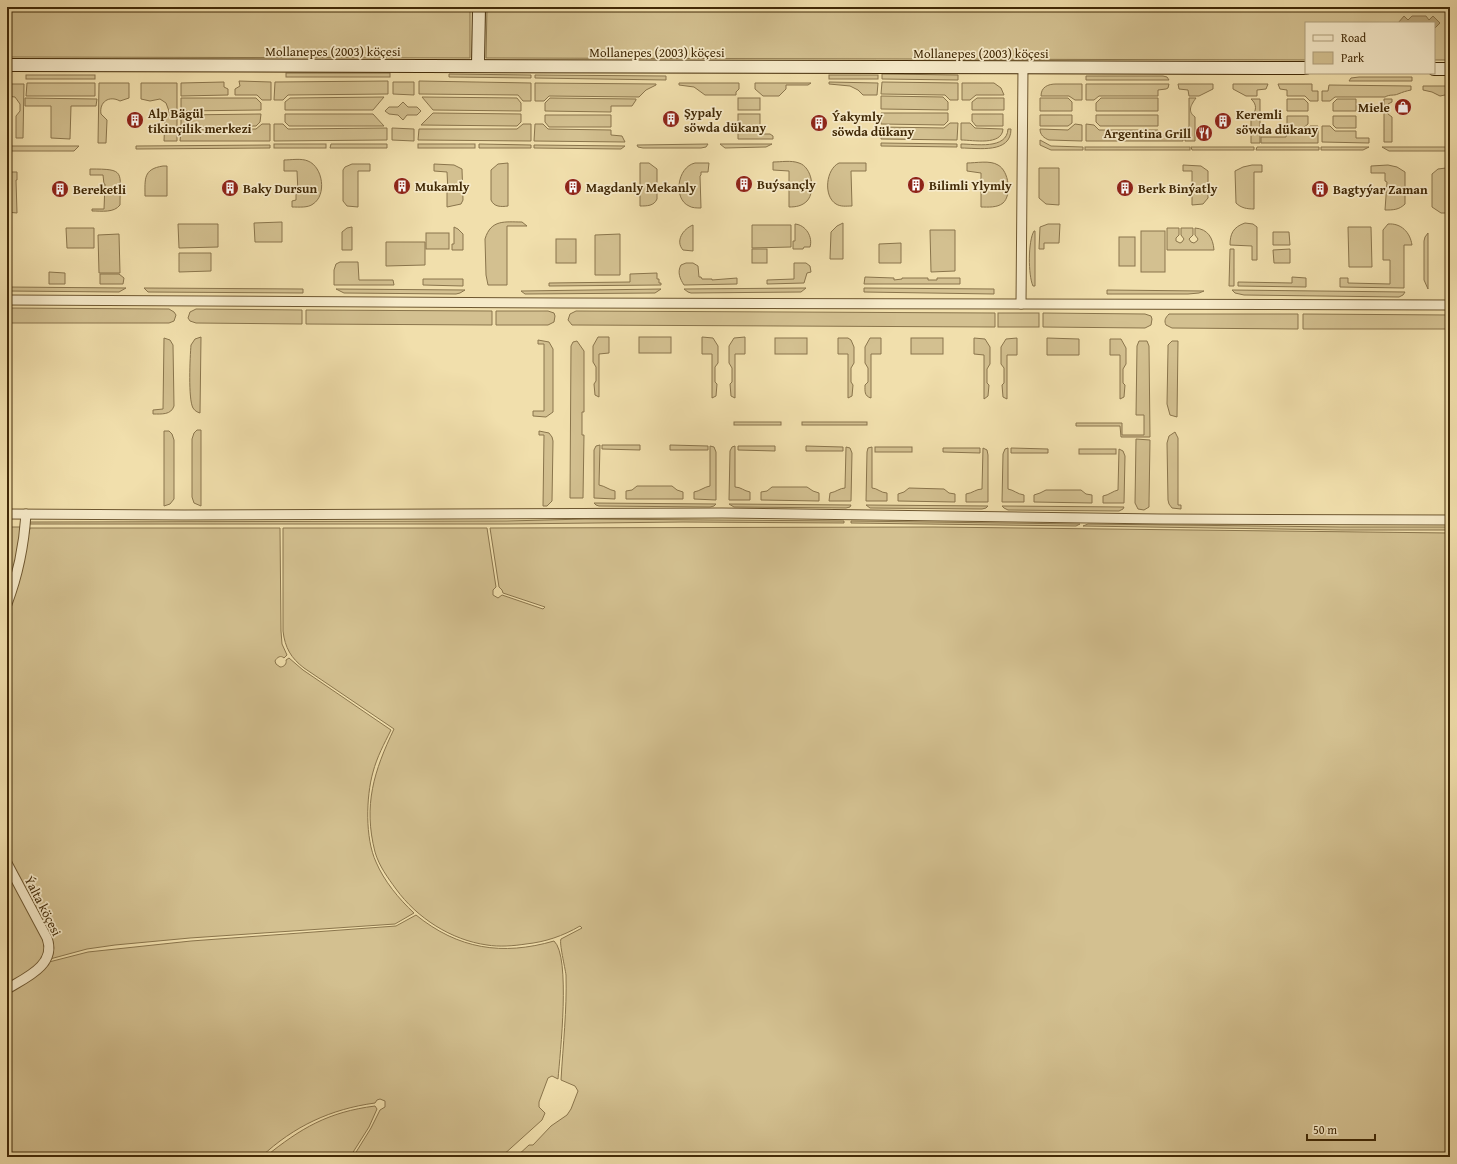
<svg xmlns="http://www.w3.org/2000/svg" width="1457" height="1164" font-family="'Gentium Book Plus',serif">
  <rect width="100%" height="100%" fill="#f1dfac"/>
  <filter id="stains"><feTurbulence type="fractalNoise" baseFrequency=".005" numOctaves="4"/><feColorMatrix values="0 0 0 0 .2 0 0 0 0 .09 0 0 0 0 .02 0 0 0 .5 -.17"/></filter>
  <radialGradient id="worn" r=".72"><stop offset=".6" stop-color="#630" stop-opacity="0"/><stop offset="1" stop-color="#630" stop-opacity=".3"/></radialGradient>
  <g fill="#d3c090" stroke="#8a754c">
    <polygon points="7,7 470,7 470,58 7,57"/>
    <polygon points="487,7 1450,7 1450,60 1434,60 1434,23 1306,23 1306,60 486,58"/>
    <rect x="286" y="73" width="104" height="4"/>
    <polygon points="449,74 531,75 531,78 449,77"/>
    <polygon points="882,74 958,75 958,80 882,79"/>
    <rect x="26" y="75" width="69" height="4"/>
    <polygon points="535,75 666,76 666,80 535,78"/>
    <rect x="829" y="75" width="49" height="4"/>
    <polygon points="1086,76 1163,76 1167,77 1169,80 1086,80"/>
    <polygon points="1359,77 1412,77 1412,81 1349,81 1351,78"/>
    <polygon points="239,81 271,82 271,100 262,100 257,95 235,95 235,89 240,86"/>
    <polygon points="388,81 388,94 288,95 283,100 274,100 275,82"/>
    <polygon points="419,81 531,83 531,101 523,101 518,95 419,94"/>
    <polygon points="224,82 224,87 228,89 228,95 181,96 181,83"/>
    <polygon points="393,82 414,82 414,95 393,94"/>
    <polygon points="829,82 878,83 877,95 863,95 858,90 850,86 829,84"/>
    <polygon points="882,82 958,83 958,100 950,100 945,95 881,94"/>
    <polygon points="27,83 95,83 95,96 26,96"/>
    <path d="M99,83H129V98L120,101C109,95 99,102 101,114L107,120L106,143H98Z"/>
    <polygon points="141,83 177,83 177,141 164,141 165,119 168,115 169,111 166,103 160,99 150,101 141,99"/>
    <polygon points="535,83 656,84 656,85 646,90 639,97 549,96 544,101 535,101"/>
    <polygon points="679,83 739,83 739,89 736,92 736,95 705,95 694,87 679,85"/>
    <polygon points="755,83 811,83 808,85 786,85 786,89 779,96 763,96 755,89"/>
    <polygon points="962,83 994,83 1001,88 1004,95 976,95 970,100 962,100"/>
    <polygon points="7,84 24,84 23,138 16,138 16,116 20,111 20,104 15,97 7,96"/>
    <path d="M1056,84H1082V100H1075L1069,96H1041C1041,87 1048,84 1056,84Z"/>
    <polygon points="1086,84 1169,84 1168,88 1166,89 1158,90 1158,96 1099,96 1094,100 1086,100"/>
    <polygon points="1178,84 1213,84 1213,89 1199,96 1189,96 1188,90 1179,89"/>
    <polygon points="1233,84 1268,84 1266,89 1257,90 1257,96 1246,96 1233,89"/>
    <polygon points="1278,84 1312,84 1312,91 1318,91 1318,101 1310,101 1305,96 1287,96 1287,90 1280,89"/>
    <path d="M1329,85L1411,86V90C1406,91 1403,92 1398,94C1394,96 1390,94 1385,97H1335L1330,101H1322V91H1328Z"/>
    <polygon points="1423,86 1450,86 1450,96 1445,95 1440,96 1432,92 1423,90"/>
    <polygon points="881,96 943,97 948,102 948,110 881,109"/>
    <polygon points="384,97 373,110 285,110 285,102 290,98"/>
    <polygon points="422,97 517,98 521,103 521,111 433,110"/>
    <polygon points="25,98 97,99 96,106 71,106 70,139 51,138 51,106 25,106"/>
    <polygon points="181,98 256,98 261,103 261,110 181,111"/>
    <polygon points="550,98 636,99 636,100 632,106 611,106 611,112 545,111 545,103"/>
    <rect x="738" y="98" width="22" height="12"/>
    <polygon points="977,98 1004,98 1004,110 972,110 972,102"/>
    <polygon points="1040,98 1068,98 1072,102 1072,111 1040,111"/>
    <polygon points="1101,98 1158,98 1158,111 1096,111 1096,103"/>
    <path d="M1189,98H1196C1191,105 1187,111 1195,117V141H1185V137L1189,136Z"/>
    <path d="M1251,99H1260V143H1251V117C1257,111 1257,104 1251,99Z"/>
    <polygon points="1287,99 1304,99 1308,103 1308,111 1287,111"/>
    <polygon points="1337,99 1356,99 1356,111 1333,111 1333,103"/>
    <polygon points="1384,99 1392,99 1392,102 1388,104 1386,109 1388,114 1392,117 1392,142 1384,142"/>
    <polygon points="403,102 408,107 417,107 421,111 417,115 407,115 403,120 398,115 389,114 385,111 389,107 398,107"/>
    <polygon points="433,113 521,114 521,122 517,126 421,125"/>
    <polygon points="881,113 948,113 948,121 944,125 881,124"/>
    <polygon points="261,114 260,122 256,126 181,127 181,115"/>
    <polygon points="285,114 373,114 384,126 289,126 285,122"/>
    <rect x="738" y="114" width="22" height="12"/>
    <polygon points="972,114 1003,114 1003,126 976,126 972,121"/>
    <polygon points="545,115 611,115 611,127 549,127 545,122"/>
    <polygon points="1040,115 1072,115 1072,123 1068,126 1040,126"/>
    <polygon points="1096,115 1158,115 1158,126 1100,126 1096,122"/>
    <polygon points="1287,116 1308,116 1308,124 1303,128 1287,128"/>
    <polygon points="1333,116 1356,116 1356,128 1336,128 1333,125"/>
    <polygon points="950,123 958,123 957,140 881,139 881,127 944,128"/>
    <path d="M961,123H970L975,128L1003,129C1002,146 973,140 961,140Z"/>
    <polygon points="262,124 270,124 270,141 180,141 181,130 256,129"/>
    <polygon points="274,124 283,124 288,129 387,128 387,140 274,141"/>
    <polygon points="523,124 531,124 531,141 418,140 419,129 517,129"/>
    <polygon points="535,124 543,124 548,129 611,130 611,135 622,136 625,142 534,141"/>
    <path d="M1075,124L1082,125V141L1049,140C1044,138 1040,135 1040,129L1068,130Z"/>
    <polygon points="1086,124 1094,125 1099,130 1158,130 1158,136 1183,136 1183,141 1086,141"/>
    <polygon points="1310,126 1318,126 1318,143 1261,143 1261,137 1286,137 1287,131 1305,131"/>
    <polygon points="1322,126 1330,126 1335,131 1356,131 1356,138 1369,138 1369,143 1322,142"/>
    <polygon points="392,128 414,129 414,141 392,140"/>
    <polygon points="738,128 760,128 760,134 770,134 773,136 773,139 738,139"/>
    <path d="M1008,129H1011C1011,154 978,148 961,148V144C975,144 1007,150 1008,129Z"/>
    <polygon points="1040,140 1051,146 1083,147 1083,150 1051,150 1040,145"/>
    <polygon points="881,143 957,144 957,147 881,146"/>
    <rect x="274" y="144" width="52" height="4"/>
    <polygon points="331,144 387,144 387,148 330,148"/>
    <rect x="418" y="144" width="57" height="4"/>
    <polygon points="479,144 531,145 531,148 479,148"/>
    <polygon points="708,144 706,147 701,148 643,148 638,147 637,145"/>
    <polygon points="720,144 772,144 766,147 725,148"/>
    <polygon points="270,145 270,148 136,149 136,146"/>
    <polygon points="534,145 625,146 621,149 534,148"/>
    <polygon points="7,146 79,146 74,151 7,151"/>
    <rect x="1085" y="147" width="105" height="3"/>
    <polygon points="1191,147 1254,147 1254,150 1192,150"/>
    <polygon points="1257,147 1319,147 1319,150 1256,150"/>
    <polygon points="1321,147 1369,147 1363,150 1321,150"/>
    <polygon points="1382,147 1450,147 1450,151 1389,151"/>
    <path d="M284,160C291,160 301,158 308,161C323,167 327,195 313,204C308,208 299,207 292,207V201L296,200V194L298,193L297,171H284Z"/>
    <path d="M773,162C781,162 791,160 799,163C812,167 816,191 807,201C802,206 796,207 789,207V171L773,170Z"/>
    <path d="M508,163V206C501,207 494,207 491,200V170L498,164Z"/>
    <path d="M640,163H649L657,169V199C654,206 647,206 640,206Z"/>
    <path d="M695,163H709L708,172H701V175L700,176L701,208C697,208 692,208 689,206C673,199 677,167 695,163Z"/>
    <path d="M839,163H866V171H851L852,206C846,206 841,207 836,204C823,196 826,169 839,163Z"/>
    <path d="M967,163C976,163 990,160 998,165C1009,171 1012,195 1003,203C997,208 988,207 981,207V173L967,171Z"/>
    <polygon points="352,164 370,164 370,171 358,171 358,207 347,206 343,201 343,170 345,167"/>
    <polygon points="434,164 454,165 462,169 463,200 461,204 447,207 447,192 448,192 447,172 434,171"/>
    <polygon points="1183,165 1201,166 1208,171 1208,198 1203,204 1192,205 1192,171 1183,171"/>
    <path d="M1252,165H1262V172H1254V209C1247,209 1241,208 1236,203L1235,171L1243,167Z"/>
    <path d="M1388,165L1397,167L1405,172V204C1399,210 1393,210 1385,210L1387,182L1385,181V173H1371V166Z"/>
    <path d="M163,166H167V196H145C145,179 143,169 163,166Z"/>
    <polygon points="1039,168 1059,168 1059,205 1046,204 1039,198"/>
    <polygon points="1446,168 1450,168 1450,213 1441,213 1432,207 1432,174 1438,169"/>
    <path d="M90,169C126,169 120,171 120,205C114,213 102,211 92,211V209H104L105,184H104L103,175H90Z"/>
    <polygon points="11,172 17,172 17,180 16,180 17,213 7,212 7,174"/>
    <polygon points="282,222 282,242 255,242 254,223"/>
    <path d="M522,222L527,226H507V285H488L486,275L485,239C491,219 505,222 522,222Z"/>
    <polygon points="843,223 843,259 830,259 831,232 837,226"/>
    <path d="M1245,223L1253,224L1257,227V260H1252V246L1230,245C1230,234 1233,227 1245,223Z"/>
    <polygon points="178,224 218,224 218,247 179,248"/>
    <path d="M795,224C806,225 813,237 810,247H804L803,249H793V241H795Z"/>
    <polygon points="1048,224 1060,224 1059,243 1044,243 1044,249 1039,249 1040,227"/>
    <path d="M1388,224C1401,223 1410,232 1412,245H1404V288L1340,287V278H1348V283L1390,284V260H1383V230Z"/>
    <path d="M693,225V251L683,250C675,241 683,229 693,225Z"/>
    <polygon points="752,225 791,225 791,247 752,248"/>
    <polygon points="352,227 352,250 342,250 342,232 347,228"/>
    <polygon points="454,227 458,229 463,234 463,250 452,250 452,244 454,244"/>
    <polygon points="1348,227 1371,227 1372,267 1349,267"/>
    <polygon points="66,228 94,228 94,248 67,248"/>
    <path d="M1167,228H1179V235L1176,238V241L1180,243L1182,242L1184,239L1181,235V228H1193V235L1189,239L1191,242L1194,243L1197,241L1198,239L1195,235V228C1208,229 1213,238 1214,250H1167Z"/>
    <polygon points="930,230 955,230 955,271 931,272"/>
    <path d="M1034,231H1035V286H1033C1028,275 1028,241 1034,231Z"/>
    <rect x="1141" y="231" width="24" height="41"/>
    <polygon points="1273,232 1289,232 1290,245 1273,245"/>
    <rect x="426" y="233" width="23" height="16"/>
    <polygon points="1428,233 1428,289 1424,280 1424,241 1425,237"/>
    <polygon points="119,234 120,273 99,273 98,235"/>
    <polygon points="620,234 620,275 595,275 595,235"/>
    <rect x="1119" y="237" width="16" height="29"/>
    <rect x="556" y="239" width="20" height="24"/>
    <polygon points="386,242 425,242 425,265 386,266"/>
    <polygon points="901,243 901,263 879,263 879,244"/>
    <rect x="752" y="249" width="15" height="14"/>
    <polygon points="1230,249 1234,249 1234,286 1229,286"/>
    <polygon points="1290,249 1290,263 1274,263 1273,250"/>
    <polygon points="179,253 211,253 211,271 179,272"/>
    <polygon points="340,262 358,262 359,280 393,280 394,285 334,285 334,270 336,264"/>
    <path d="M686,263H693L698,266L699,277H701L702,279H712V280L737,278V284L684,285C680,279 677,272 681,265Z"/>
    <polygon points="794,263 806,263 810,266 811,272 807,273 804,283 767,284 767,280 794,279"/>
    <polygon points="49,272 65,273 65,284 49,284"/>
    <polygon points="657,273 657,279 659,279 659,283 661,283 661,285 549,286 549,283 630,282 630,274"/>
    <polygon points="100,274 119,274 124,278 123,284 100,284"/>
    <polygon points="865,277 894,278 894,280 902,279 902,278 928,278 928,280 937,280 937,278 960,278 960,284 864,284"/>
    <polygon points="1292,277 1306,278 1306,287 1238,286 1238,282 1292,283"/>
    <polygon points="423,279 463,279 463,286 423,285"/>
    <polygon points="7,287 126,288 119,292 7,291"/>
    <polygon points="144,288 303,289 303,293 148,292"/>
    <polygon points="806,288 801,292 691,293 688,292 684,289"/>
    <polygon points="864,288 994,289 994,294 864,292"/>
    <polygon points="336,289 465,290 460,293 456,294 344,293"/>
    <polygon points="661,289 655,293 525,294 521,291"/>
    <polygon points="1107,290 1204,291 1199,293 1188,294 1107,294"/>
    <polygon points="1232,290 1405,292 1403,295 1399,297 1244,295 1235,293"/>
    <polygon points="7,308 169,309 174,312 176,315 174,321 169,323 7,323"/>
    <polygon points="196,309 302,310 302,324 196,323 190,321 188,318 190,312"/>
    <polygon points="306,310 492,311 492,325 306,324"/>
    <polygon points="496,311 548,311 554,313 555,316 554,322 548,325 496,325"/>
    <polygon points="576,311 995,313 995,327 576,325 572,325 568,320 570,314"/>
    <rect x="998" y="313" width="41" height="14"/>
    <polygon points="1043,313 1145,314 1151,316 1152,319 1151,325 1145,328 1043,327"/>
    <path d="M1169,314H1298V329L1172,328L1166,325C1164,321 1165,318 1169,314Z"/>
    <polygon points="1303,314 1450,315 1450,329 1303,329"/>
    <path d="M201,337L200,413C197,412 195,411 193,408C188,399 190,357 191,345L195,339Z"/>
    <polygon points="598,337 609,337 609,353 599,354 599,397 595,395 594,384 596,381 596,367 593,362 593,346"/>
    <rect x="639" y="337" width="32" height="16"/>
    <polygon points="702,337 713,338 718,346 718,363 715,367 715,382 717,384 716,396 712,398 712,354 702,354"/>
    <polygon points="745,337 745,354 735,354 735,398 731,396 730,384 732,382 732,368 729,363 729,346 734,338"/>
    <path d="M164,338L170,340L173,345L174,406C171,415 162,414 153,414V410L163,409Z"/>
    <rect x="775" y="338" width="32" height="16"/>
    <polygon points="838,338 848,338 851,340 854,347 854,363 851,368 851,382 853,385 852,396 848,398 848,354 838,354"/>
    <path d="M870,338H881V354H871V398C864,396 865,391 865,385L868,382V368L865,363V347Z"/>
    <rect x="911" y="338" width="32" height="16"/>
    <polygon points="974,338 985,339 990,347 990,364 987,369 987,383 989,385 988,396 984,399 984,355 974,354"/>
    <polygon points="1017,338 1017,355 1007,355 1007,399 1003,397 1002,385 1004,383 1004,368 1001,364 1001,347 1006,339"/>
    <polygon points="1047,338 1079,339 1079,355 1047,355"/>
    <polygon points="1110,339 1121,339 1126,348 1126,364 1123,369 1123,383 1125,385 1124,397 1120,399 1120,355 1110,355"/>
    <polygon points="538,340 549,342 553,349 553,412 546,417 533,416 533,411 544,411 544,344 538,344"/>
    <polygon points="577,341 584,351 584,412 582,412 582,435 584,435 583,498 570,498 571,346 573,342"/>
    <polygon points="1139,341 1147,341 1149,346 1150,437 1121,437 1120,426 1076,426 1076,423 1122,423 1122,435 1144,435 1144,415 1136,415 1137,346"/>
    <polygon points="1172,341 1178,341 1177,417 1170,415 1167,404 1168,349 1168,345"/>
    <rect x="734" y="422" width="47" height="3"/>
    <rect x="802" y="422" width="65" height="3"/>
    <polygon points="197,430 201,430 201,506 194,503 192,497 192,439 194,433"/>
    <polygon points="164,431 169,431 172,434 174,440 174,499 170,504 164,506"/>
    <polygon points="539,431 549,433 552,437 553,441 552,501 547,506 543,506 544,435 539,435"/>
    <polygon points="1175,432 1178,438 1178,505 1181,505 1181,509 1172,508 1169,504 1168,500 1167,443 1169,436"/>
    <polygon points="1136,439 1150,440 1149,503 1149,507 1144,510 1138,509 1135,503"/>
    <path d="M600,445L599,485C605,486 609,490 615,491V499L594,498V450L596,446Z"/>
    <polygon points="602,445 640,445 640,450 602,449"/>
    <polygon points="670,445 708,446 708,450 670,450"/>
    <path d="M710,446L714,447L716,452V500L694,499V492C700,491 704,487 710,486Z"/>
    <path d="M735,446V487C741,487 744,491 750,492V500H729L730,451L732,447Z"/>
    <polygon points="738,446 775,446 775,451 738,450"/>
    <polygon points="806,446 843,447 843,451 806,451"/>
    <path d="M846,447L850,448L852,453L851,501H829L830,493C836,492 840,488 845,488Z"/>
    <path d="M872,447V488C877,488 881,493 887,493V501H866L867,452L868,448Z"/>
    <rect x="875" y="447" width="37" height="5"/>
    <polygon points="943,448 980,448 980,453 943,452"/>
    <path d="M983,448L987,450L988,455V502H966V494C973,493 976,489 982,489Z"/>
    <path d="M1008,448V489C1014,490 1017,494 1024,495V502H1002L1003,454L1005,449Z"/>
    <polygon points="1011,448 1048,449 1048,453 1011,453"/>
    <rect x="1079" y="449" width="37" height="5"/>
    <path d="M1119,449L1123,451L1125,456L1124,503H1103V496C1109,495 1113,491 1118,490Z"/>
    <polygon points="637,486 672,486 677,490 683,492 683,499 626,499 626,491 632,490"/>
    <polygon points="772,487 807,487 813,491 819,493 819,501 761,500 761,492 767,491"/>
    <polygon points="909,488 944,489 949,493 955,494 955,502 898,501 898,494 904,492"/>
    <polygon points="1046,490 1081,490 1086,494 1092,495 1092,503 1034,502 1034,495 1040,493"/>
    <polygon points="594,503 716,504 714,506 710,507 599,506 596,505"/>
    <polygon points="729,504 851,505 850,507 846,508 734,507"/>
    <polygon points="866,505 988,506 986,508 982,509 870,508"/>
    <polygon points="1002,506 1124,507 1123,509 1119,511 1008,510 1004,508"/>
    <polygon points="585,519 844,521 844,523 683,522 507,524 30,524 30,522 507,521"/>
    <polygon points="851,521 1080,524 1076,526 851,523"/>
    <polygon points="1088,524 1342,527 1450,527 1450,530 1342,530 1083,526"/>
    <polygon points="7,527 21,527 15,564 7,593"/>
    <path d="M934,527L1450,533V1157H516L529,1145H533L551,1126L567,1115L571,1109L578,1091L575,1086L561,1080C563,1045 567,1010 566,975C565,967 559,943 561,939L582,928L580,926C563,936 545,942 526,944C513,946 499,947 487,945C451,940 417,918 396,889C388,878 379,866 375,852C363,805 374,771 394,729L304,668C291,658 285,648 283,631V528H487L496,587L493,590V595L498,598L502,595L543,609L545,607L503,593L502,590L499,587L490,528Z"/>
    <path d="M30,528H280L281,631L282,644L287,655L284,658C281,655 277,657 275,661L276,664L280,667C284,667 287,664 286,660L289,658L303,670L391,730C384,744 377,757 373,772C366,797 365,838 376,862C384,881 399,899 414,913L395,924L190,938L115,945L87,949L50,959L49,933L7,854V614L19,577Z"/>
    <polygon points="7,868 43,935 46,948 39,965 7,986"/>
    <path d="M416,915C458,949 502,956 554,941C571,956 560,1055 558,1079L552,1076L548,1078L539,1102V1107L545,1113L542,1120L501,1157H353L371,1128L380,1110L385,1107V1101L380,1099L377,1100L375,1103C331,1109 294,1126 261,1157H7V993L49,962L88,952L191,941L396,926Z"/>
    <path d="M375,1106L377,1109L369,1127L350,1157H265C301,1128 328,1112 375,1106Z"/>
  </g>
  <polygon fill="#b6a174" stroke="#887148" points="1404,16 1408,20 1412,16 1426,16 1429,20 1433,16 1440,23 1434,29 1434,23 1398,23"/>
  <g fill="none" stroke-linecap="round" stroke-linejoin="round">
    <g stroke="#6e5730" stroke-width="11">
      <g id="street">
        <polyline points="7,300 561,303 1450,305"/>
        <polyline points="1021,304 1023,67"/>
        <polyline points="7,514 184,515 722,513 1160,519 1450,520"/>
        <path d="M7,604C18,575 24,545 26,514"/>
        <path d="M7,863L47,938C57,965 25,978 7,989"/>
      </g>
    </g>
    <g stroke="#422a07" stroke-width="14">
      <g id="secondary">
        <polyline points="7,65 1306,68"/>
        <polyline points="478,65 479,7"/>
        <polyline points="1434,69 1450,69"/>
      </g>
    </g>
    <use href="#street" stroke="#f6eac9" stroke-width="9"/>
    <use href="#secondary" stroke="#f6eac9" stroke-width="12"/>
  </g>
  <defs>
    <g id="shop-disc" transform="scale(0.9)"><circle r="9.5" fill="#8f2418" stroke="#f6eac9"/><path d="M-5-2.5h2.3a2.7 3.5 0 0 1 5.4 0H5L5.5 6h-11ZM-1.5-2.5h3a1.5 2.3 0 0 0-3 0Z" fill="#fff"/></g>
    <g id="building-disc" transform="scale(0.9)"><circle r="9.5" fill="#8f2418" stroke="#f6eac9"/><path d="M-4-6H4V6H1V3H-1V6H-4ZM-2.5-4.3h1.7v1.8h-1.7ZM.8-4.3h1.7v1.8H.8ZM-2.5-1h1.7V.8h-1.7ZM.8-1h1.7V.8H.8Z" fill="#fff"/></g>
    <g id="restaurant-disc" transform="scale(0.9)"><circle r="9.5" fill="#8f2418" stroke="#f6eac9"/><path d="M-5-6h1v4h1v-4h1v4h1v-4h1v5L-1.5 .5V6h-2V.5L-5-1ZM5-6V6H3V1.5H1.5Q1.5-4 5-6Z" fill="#fff"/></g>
  </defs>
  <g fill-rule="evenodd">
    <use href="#shop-disc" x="1403" y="107"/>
    <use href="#building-disc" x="671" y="119"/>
    <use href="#building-disc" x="135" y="120"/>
    <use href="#building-disc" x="1223" y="121"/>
    <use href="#building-disc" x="819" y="123"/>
    <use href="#restaurant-disc" x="1204" y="133"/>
    <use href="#building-disc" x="744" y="184"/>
    <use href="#building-disc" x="916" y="185"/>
    <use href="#building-disc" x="402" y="186"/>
    <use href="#building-disc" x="573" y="187"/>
    <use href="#building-disc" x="230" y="188"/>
    <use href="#building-disc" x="1125" y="188"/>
    <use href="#building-disc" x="60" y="189"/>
    <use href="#building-disc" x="1320" y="189"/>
  </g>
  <g text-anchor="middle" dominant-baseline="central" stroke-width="3.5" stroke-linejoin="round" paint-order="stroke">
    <g font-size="13" fill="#422a07" stroke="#f6eac9">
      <text x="333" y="51">Mollanepes (2003) köçesi</text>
      <text x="657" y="52">Mollanepes (2003) köçesi</text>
      <text x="981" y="53">Mollanepes (2003) köçesi</text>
      <text transform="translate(43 906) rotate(63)">Ýalta köçesi</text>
    </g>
    <g font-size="13" font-weight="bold" fill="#422a07" stroke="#f6eac9" text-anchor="start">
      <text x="1390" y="107" text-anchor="end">Miele</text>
      <text x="684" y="112">Şypaly<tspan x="684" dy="15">söwda dükany</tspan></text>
      <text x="148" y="113">Alp Bägül<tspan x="148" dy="15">tikinçilik merkezi</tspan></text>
      <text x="1236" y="114">Keremli<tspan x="1236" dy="15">söwda dükany</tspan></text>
      <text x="832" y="116">Ýakymly<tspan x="832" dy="15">söwda dükany</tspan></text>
      <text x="1191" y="133" text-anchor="end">Argentina Grill</text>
      <text x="757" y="184">Buýsançly</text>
      <text x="929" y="185">Bilimli Ylymly</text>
      <text x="415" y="186">Mukamly</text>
      <text x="586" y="187">Magdanly Mekanly</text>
      <text x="243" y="188">Baky Dursun</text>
      <text x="1138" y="188">Berk Binýatly</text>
      <text x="73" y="189">Bereketli</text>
      <text x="1333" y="189">Bagtyýar Zaman</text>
    </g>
  </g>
  <rect width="1457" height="1164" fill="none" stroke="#f1dfac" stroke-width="24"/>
  <rect x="8" y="8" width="1441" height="1148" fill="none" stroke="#422a07" stroke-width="2"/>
  <rect x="12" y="12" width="1433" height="1140" fill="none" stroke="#422a07"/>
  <rect x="1305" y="22" width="130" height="52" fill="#f6eac9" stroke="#ae9d7b"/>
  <rect x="1313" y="35" width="20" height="6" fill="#f6eac9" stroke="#ae9d7b"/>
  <text x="1341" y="42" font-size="12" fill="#422a07">Road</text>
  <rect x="1313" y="52" width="20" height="12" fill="#d3c090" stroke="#ae9d7b"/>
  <text x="1341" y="62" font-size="12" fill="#422a07">Park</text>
  <path d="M1307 1134v6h68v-6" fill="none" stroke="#422a07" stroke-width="2"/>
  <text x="1313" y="1134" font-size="12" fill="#422a07" stroke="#f6eac9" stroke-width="3" paint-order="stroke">50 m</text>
  <rect width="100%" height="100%" filter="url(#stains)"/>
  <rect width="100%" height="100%" fill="url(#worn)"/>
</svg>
